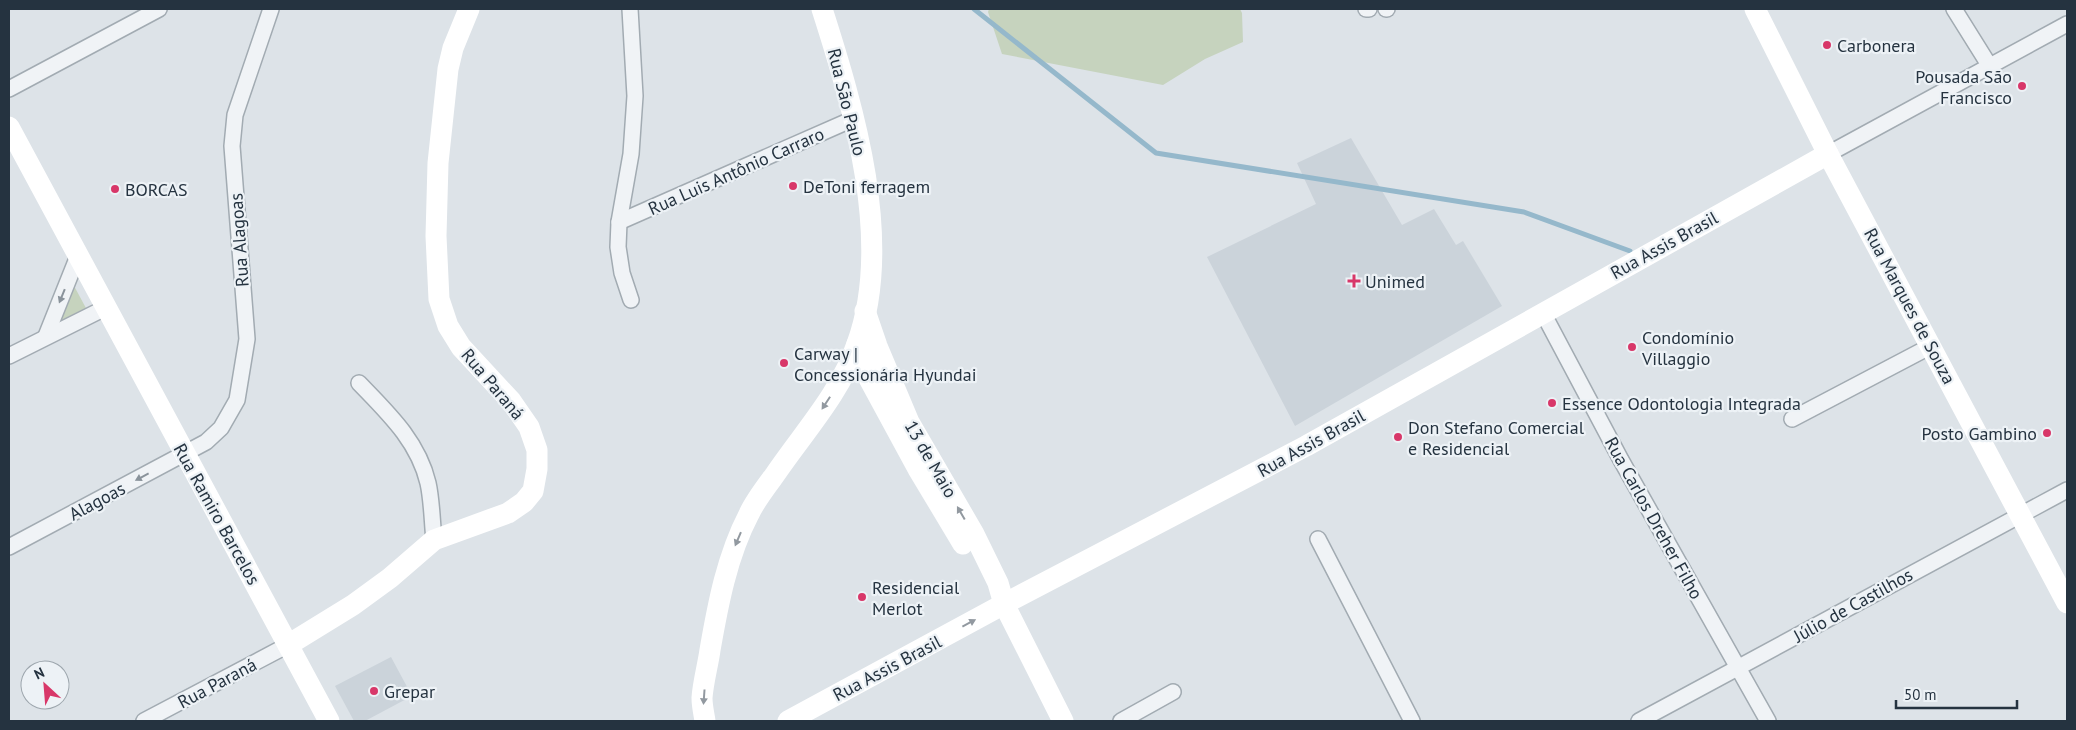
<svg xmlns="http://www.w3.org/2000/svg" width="2076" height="730" font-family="'PT Sans',sans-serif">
  <rect width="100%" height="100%" fill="#dde3e8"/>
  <g fill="#cbd3da">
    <polygon points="1351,138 1402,225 1434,209 1456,245 1463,241 1502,306 1295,426 1207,257 1316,204 1297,163"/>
    <polygon points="391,657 412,696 365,721 354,721 335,686"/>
  </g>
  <g fill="#c6d3be">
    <polygon points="989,9 1240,9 1242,13 1243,42 1205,59 1163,85 1002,54 988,12"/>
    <polygon points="73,284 87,310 59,324"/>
  </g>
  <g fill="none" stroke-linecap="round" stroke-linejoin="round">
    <polyline stroke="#95b8cb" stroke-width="5" points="974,9 1156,153 1524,212 1630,251"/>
    <g stroke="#a2abb2" stroke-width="18">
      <g id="street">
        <polyline points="630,9 635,96 631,154 619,222 618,247 622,273 631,300"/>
        <polyline points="1366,9 1369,9"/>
        <polyline points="1386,9 1387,9"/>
        <polyline points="1954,9 1989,65"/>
        <polyline points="9,89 159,9"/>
        <polyline points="1828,154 2067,24"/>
        <polyline points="619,222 853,119"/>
        <polyline points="1543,313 1621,460 1768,721"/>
        <polyline points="46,336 78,256"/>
        <polyline points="9,356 105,308"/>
        <path d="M359,383C388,413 418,441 428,483C432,501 432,521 434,540"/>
        <polyline points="1792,419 1931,346"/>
        <polyline points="1318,539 1412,721"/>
        <polyline points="9,547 206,442 221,428 237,400 247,339 232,146 235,115 271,9"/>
        <polyline points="144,721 288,645"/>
        <polyline points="1121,721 1173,692"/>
        <polyline points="1639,721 2067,490"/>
      </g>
    </g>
    <use href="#street" stroke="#f0f3f6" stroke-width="15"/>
    <g stroke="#fff" stroke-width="21">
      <polyline points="1755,9 1828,154 2067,603"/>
      <polyline points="9,127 329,721"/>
      <polyline points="865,311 877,346 909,422 974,534 998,583 1004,604 1063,721"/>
      <polyline points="857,344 867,375 918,469 963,544"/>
      <polyline points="288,645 353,605 390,578 434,540 508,513 524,502 533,491 537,469 537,450 529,427 511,401 461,347 448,326 439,299 436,236 438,163 448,69 453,48 469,9"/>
      <path d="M705,721C704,714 702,706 702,698C703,682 708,665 710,650C718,604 727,556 749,514C755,501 765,488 774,476C803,433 840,394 857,344C894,242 854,109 822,9"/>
      <polyline points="788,721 1004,604 1306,446 1828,154"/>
    </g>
  </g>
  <defs><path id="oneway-solid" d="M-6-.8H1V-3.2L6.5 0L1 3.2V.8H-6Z" transform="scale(1.25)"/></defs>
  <g fill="#8a939b">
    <use href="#oneway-solid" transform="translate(62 296) rotate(112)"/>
    <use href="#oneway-solid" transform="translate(142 477) rotate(152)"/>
  </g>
  <g fill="#9299a0">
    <use href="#oneway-solid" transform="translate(826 403) rotate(123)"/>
    <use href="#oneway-solid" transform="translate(961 513) rotate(-120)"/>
    <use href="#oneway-solid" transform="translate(738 539) rotate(113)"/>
    <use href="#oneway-solid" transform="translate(969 623) rotate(-28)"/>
    <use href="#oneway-solid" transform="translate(704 697) rotate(94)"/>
  </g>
  <g fill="#d83769" stroke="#edf2f6" stroke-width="2">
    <circle cx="1827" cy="45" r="5"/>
    <circle cx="2022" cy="86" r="5"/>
    <circle cx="793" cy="186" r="5"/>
    <circle cx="115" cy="189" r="5"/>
    <path d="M1351.5 273.5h5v5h5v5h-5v5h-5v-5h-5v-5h5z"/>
    <circle cx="1632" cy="347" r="5"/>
    <circle cx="784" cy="363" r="5"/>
    <circle cx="1552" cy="403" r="5"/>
    <circle cx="2047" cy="433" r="5"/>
    <circle cx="1398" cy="437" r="5"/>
    <circle cx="862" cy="597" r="5"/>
    <circle cx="374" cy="691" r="5"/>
  </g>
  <g text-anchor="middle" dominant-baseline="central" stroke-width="4.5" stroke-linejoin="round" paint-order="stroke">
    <g font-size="18" fill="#253340" stroke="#edf2f6" text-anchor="start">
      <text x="1837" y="45">Carbonera</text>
      <text x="2012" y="76" text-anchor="end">Pousada São<tspan x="2012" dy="21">Francisco</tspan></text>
      <text x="803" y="186">DeToni ferragem</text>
      <text x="125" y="189">BORCAS</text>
      <text x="1365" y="281">Unimed</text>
      <text x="1642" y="337">Condomínio<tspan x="1642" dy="21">Villaggio</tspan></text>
      <text x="794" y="353">Carway |<tspan x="794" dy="21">Concessionária Hyundai</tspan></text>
      <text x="1562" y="403">Essence Odontologia Integrada</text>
      <text x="1408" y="427">Don Stefano Comercial<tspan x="1408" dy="21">e Residencial</tspan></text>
      <text x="2037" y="433" text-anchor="end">Posto Gambino</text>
      <text x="872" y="587">Residencial<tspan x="872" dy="21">Merlot</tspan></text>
      <text x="384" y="691">Grepar</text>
    </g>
    <g font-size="18" fill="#253340" stroke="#edf2f6">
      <text transform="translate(847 102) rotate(76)">Rua São Paulo</text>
      <text transform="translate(736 171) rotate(-24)">Rua Luis Antônio Carraro</text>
      <text transform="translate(239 240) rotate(-94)">Rua Alagoas</text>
      <text transform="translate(1664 245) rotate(-29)">Rua Assis Brasil</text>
      <text transform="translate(1910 306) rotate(62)">Rua Marques de Souza</text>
      <text transform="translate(493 384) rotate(50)">Rua Paraná</text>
      <text transform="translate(1311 443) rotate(-29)">Rua Assis Brasil</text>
      <text transform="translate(931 459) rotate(60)">13 de Maio</text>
      <text transform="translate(97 501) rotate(-28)">Alagoas</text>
      <text transform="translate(217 514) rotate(61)">Rua Ramiro Barcelos</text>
      <text transform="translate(1654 518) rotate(61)">Rua Carlos Dreher Filho</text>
      <text transform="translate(1853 605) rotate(-29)">Júlio de Castilhos</text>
      <text transform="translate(887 668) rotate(-28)">Rua Assis Brasil</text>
      <text transform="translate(217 683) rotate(-28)">Rua Paraná</text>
    </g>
  </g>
  <rect width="2076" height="730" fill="none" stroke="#253340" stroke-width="20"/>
  <g transform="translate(45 685) rotate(334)"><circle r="24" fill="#edf2f6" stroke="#9da6ad"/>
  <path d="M0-4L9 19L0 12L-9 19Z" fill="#d83769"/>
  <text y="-8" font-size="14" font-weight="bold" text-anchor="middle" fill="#253340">N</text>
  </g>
  <path d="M1896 700v8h121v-8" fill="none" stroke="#253340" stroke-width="2.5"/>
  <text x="1904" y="700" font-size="15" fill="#253340" stroke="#edf2f6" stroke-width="4" paint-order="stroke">50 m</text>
</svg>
